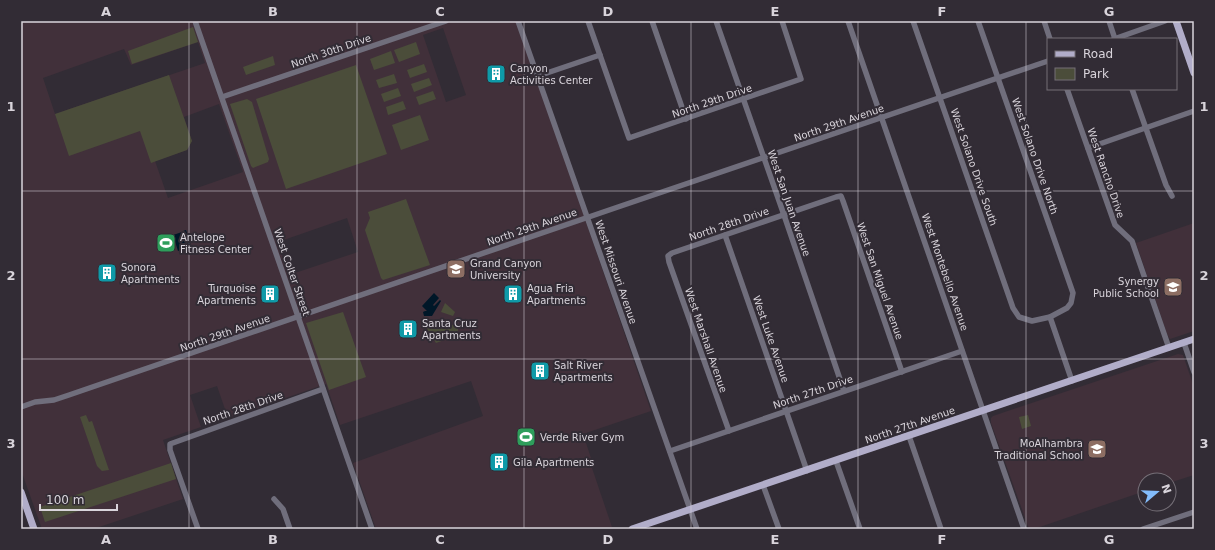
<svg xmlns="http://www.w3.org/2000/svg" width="1215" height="550" font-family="'DejaVu Sans',sans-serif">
  <rect width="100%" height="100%" fill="#322c35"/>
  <g fill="#41303a" fill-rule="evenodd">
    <path d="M21,21H517L651,411L583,434L594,467L592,468L612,527L606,529H376L353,463L483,416L471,381L340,425L326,384L228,418L217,386L190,395L201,427L163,440L183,499L93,529H42L21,470ZM443,28L466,95L446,102L423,35ZM198,42L205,63L55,114L43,78L124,49L131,65ZM219,104L243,172L168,198L155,161L187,150L192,141L184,117ZM347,218L358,252L289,275L278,242Z"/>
    <polygon points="1194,223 1194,331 1170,339 1167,334 1136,243"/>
    <polygon points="1178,354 1183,355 1194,387 1194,475 1169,483 1169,480 1145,480 1145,491 1034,529 1029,529 991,423 991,418 993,416"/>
  </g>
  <g fill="#4b4d3a">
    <polygon points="193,27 198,42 132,64 128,51"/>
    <polygon points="416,42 420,54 399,62 394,50"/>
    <polygon points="391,51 395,63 374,70 370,59"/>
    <polygon points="273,56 275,65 246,75 243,67"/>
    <polygon points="424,64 427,72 410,78 407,70"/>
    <polygon points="356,65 387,154 286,189 256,99"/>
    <polygon points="394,74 397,83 379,88 376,80"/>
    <polygon points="169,75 192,141 187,150 151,163 140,131 69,156 55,114"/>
    <polygon points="429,78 432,85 414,92 411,84"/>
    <polygon points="398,88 401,96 384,102 381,94"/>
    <polygon points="433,91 436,99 419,105 416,97"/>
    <polygon points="247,99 252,102 269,159 268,162 253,168 251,166 230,104"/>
    <polygon points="403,101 406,109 388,115 386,107"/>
    <polygon points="420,115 429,140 401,150 392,125"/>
    <polygon points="406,199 430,265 383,280 381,278 365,230 370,218 368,212"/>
    <polygon points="445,303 455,312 453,316 441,312"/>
    <polygon points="343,312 366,377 329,390 306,323"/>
    <polygon points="422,321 439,322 458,326 458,335 436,343"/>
    <polygon points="86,415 89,422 92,421 109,470 102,471 97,466 80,417"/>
    <polygon points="1028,415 1031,426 1022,429 1019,417"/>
    <polygon points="171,463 176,479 45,522 40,507"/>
  </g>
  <g fill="#001728">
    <polygon points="186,230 191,246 188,247 187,243 187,248 178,251 173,235 182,232 184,236 183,231"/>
    <polygon points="434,293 439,298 433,305 434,306 440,300 441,301 432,316 424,316 423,312 425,311 427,311 422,306"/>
  </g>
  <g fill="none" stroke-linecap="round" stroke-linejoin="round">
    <g stroke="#706e7c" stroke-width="5.5">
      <polyline points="195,21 372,529"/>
      <polyline points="518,21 697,529"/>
      <polyline points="588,21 629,138 801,79 782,21"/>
      <polyline points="652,21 686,119"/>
      <polyline points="716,21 784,215 844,391"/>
      <polyline points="848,21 1024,529"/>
      <polyline points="913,21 1013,308 1019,317 1032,321 1050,317 1067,308 1071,303 1073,293 978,21"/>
      <polyline points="1044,21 1050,39"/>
      <polyline points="1109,21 1115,39"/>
      <polyline points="1114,39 1165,21"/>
      <polyline points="538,76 600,55"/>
      <polyline points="1067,89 1115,225 1132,241 1169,348"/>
      <polyline points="1132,89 1166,185 1172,196"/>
      <polyline points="222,97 446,21"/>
      <polyline points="1088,148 1194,111"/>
      <polyline points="725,235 807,471"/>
      <polyline points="1050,317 1072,381"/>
      <polyline points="1184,343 1194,372"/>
      <polyline points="21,407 35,402 54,400 69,395 618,207 1048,61"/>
      <polyline points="729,431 669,262 668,256 672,253 836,197 841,196 843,201 902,372"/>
      <polyline points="909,436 941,529"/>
      <polyline points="670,451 962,351"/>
      <polyline points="836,461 860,529"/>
      <polyline points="763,485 779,529"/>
      <polyline points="274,499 283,509 290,529"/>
      <polyline points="198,529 170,450 170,444 323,389"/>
      <polyline points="1143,529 1194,512"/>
    </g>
    <g stroke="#b1adc9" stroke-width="7">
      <polyline points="1176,21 1194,73"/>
      <polyline points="21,492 34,529"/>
      <polyline points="632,529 1194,339"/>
    </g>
  </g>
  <path fill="none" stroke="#d9d4db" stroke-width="1" stroke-opacity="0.55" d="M189,21V529M357,21V529M524,21V529M691,21V529M858,21V529M1026,21V529M21,191H1194M21,359H1194"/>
  <defs>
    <g id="building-square" transform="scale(1)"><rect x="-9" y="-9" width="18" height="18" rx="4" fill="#0f9aa8" stroke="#322c35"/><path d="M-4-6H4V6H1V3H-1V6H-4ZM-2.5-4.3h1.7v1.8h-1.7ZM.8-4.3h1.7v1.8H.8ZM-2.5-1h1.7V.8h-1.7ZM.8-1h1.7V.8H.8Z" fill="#fff"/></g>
    <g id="stadium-square" transform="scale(1)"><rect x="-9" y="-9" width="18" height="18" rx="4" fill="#2e9e5b" stroke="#322c35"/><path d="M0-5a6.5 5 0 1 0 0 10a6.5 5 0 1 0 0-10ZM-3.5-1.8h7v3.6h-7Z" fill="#fff"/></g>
    <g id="university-square" transform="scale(1)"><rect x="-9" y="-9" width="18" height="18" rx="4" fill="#8d6e63" stroke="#322c35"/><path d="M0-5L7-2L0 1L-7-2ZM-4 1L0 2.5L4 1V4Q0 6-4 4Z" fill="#fff"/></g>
    <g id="school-square" transform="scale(1)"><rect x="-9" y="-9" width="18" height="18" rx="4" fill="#8d6e63" stroke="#322c35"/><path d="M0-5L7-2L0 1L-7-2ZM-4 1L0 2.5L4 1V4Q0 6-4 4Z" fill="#fff"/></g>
  </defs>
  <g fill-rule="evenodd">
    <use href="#building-square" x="496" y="74"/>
    <use href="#stadium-square" x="166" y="243"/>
    <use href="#university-square" x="456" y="269"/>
    <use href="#building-square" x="107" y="273"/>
    <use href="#school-square" x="1173" y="287"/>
    <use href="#building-square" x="270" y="294"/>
    <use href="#building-square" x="513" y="294"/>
    <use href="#building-square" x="408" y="329"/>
    <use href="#building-square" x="540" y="371"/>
    <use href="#stadium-square" x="526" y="437"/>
    <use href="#school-square" x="1097" y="449"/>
    <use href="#building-square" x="499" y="462"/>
  </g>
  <g text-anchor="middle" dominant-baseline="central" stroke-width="4" stroke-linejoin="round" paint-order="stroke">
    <g font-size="10" fill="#d9d4db" stroke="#322c35">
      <text transform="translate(331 51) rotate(-19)">North 30th Drive</text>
      <text transform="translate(712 101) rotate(-19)">North 29th Drive</text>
      <text transform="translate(839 123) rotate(-19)">North 29th Avenue</text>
      <text transform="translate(1035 156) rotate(71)">West Solano Drive North</text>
      <text transform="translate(974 167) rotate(71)">West Solano Drive South</text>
      <text transform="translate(1106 173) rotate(71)">West Rancho Drive</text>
      <text transform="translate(789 203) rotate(71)">West San Juan Avenue</text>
      <text transform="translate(729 224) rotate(-19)">North 28th Drive</text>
      <text transform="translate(532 227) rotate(-19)">North 29th Avenue</text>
      <text transform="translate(292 272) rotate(71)">West Colter Street</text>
      <text transform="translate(616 272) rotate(71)">West Missouri Avenue</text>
      <text transform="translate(945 272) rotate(71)">West Montebello Avenue</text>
      <text transform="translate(880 281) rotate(71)">West San Miguel Avenue</text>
      <text transform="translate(225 333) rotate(-19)">North 29th Avenue</text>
      <text transform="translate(771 339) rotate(71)">West Luke Avenue</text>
      <text transform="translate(706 340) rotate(71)">West Marshall Avenue</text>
      <text transform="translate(813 392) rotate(-19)">North 27th Drive</text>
      <text transform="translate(243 408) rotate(-19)">North 28th Drive</text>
      <text transform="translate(910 425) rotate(-19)">North 27th Avenue</text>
    </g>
    <g font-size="10" fill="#d9d4db" stroke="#322c35" text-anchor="start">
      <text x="510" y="68">Canyon<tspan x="510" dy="12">Activities Center</tspan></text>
      <text x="180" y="237">Antelope<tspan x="180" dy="12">Fitness Center</tspan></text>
      <text x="470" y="263">Grand Canyon<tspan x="470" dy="12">University</tspan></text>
      <text x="121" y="267">Sonora<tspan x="121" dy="12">Apartments</tspan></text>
      <text x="1159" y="281" text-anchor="end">Synergy<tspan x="1159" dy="12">Public School</tspan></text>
      <text x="256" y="288" text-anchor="end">Turquoise<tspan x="256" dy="12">Apartments</tspan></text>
      <text x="527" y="288">Agua Fria<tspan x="527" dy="12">Apartments</tspan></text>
      <text x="422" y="323">Santa Cruz<tspan x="422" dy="12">Apartments</tspan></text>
      <text x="554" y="365">Salt River<tspan x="554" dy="12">Apartments</tspan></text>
      <text x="540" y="437">Verde River Gym</text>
      <text x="1083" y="443" text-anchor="end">MoAlhambra<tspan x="1083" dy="12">Traditional School</tspan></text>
      <text x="513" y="462">Gila Apartments</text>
    </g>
  </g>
  <rect width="1215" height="550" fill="none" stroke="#322c35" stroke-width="44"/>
  <rect x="1047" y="38" width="130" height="52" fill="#322c35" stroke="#756f77"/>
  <rect x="1055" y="51" width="20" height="6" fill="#b1adc9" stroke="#756f77"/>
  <text x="1083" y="58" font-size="12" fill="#d9d4db">Road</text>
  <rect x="1055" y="68" width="20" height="12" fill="#4b4d3a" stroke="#756f77"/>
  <text x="1083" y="78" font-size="12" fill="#d9d4db">Park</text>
  <g transform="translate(1157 492) rotate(71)"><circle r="19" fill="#322c35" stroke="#756f77"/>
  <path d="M0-3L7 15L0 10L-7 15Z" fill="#83bcfb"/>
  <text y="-6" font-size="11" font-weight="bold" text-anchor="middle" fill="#d9d4db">N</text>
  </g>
  <path d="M40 504v6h77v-6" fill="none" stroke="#d9d4db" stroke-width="2"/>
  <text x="46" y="504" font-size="12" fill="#d9d4db" stroke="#322c35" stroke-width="3" paint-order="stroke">100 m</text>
  <rect x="22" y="22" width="1171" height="506" fill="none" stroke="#d9d4db" stroke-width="1.5"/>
  <g font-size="13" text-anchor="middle" font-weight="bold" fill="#d9d4db">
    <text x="106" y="16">A</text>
    <text x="273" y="16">B</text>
    <text x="440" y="16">C</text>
    <text x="608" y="16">D</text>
    <text x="775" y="16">E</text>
    <text x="942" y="16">F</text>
    <text x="1109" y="16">G</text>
    <text x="11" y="111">1</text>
    <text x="1204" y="111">1</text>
    <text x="11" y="280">2</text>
    <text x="1204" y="280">2</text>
    <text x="11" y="448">3</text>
    <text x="1204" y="448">3</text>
    <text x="106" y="544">A</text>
    <text x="273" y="544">B</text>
    <text x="440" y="544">C</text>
    <text x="608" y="544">D</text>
    <text x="775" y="544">E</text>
    <text x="942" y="544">F</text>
    <text x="1109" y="544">G</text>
  </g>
</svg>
